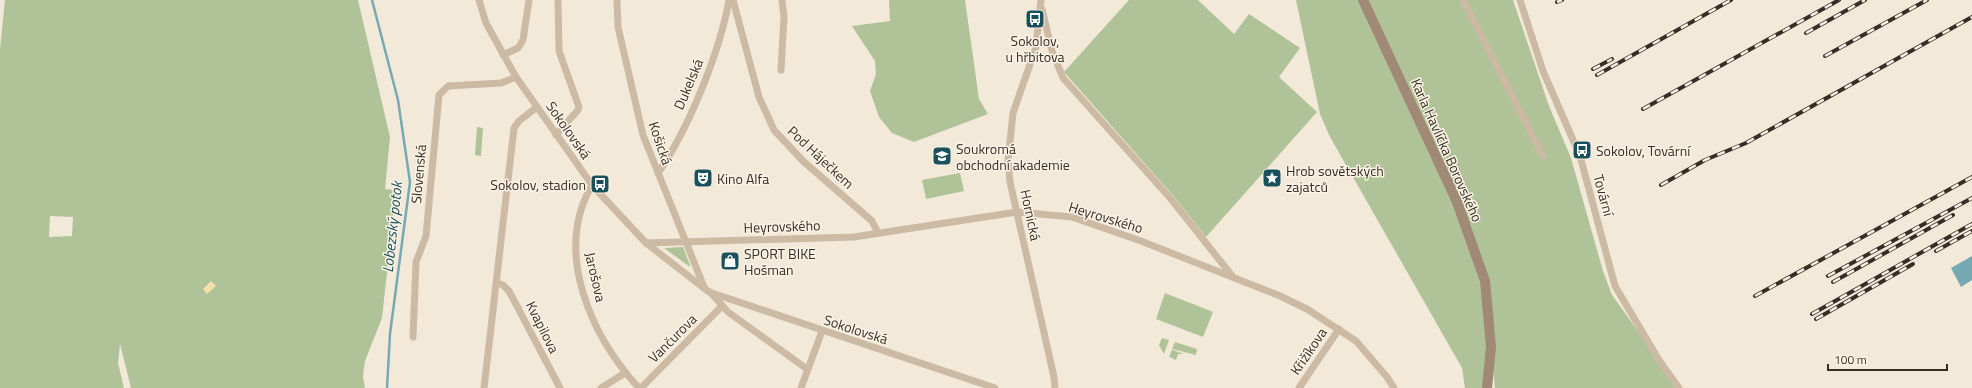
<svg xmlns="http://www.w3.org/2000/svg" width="1972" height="388" font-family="'Titillium Web',sans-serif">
  <rect width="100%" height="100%" fill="#f3e9d9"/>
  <g fill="#b0c398" fill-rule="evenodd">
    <path d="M5,0H358L390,137L385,189L396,190L382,318L365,361L363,376L365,388H131L120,344L118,363L124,388H0V49ZM50,216L73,217L72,236L49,237Z"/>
    <polygon points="889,0 965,0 979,99 988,114 914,142 892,133 879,117 870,91 876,74 875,61 852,26 890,21"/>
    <polygon points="1129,0 1198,0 1234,34 1249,14 1300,48 1279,77 1317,112 1206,237 1176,199 1064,72"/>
    <polygon points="1296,0 1513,0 1549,106 1571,158 1603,271 1612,295 1679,388 1495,388 1491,350 1487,388 1465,388 1462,368 1330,137 1320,114"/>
    <polygon points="477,127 483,128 481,156 475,155"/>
    <polygon points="960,173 964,191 926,199 922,180"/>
    <polygon points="683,247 690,265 690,267 664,248"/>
    <polygon points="1165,293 1213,312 1203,337 1156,319"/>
    <polygon points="1162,338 1169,340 1164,354 1159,345"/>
    <polygon points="1175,342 1197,349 1196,355 1172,349"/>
    <polygon points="1172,350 1173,350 1184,354 1178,354 1176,360 1169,357"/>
  </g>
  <polygon fill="#f2e1ac" points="211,281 216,286 207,294 203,289"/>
  <polygon fill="#75aab3" points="1972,256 1972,280 1961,287 1951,268"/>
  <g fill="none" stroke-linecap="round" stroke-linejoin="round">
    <polyline stroke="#75aab3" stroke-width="2.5" points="372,0 398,100 410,182 390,334 387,388"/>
    <g stroke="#ccbaa4" stroke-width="7">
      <polyline points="479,0 486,23 516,77 592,185 646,243 709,292 995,388"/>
      <polyline points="617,0 618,27 643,135 704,287"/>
      <polyline points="733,0 759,97 774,130 803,161 872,221 878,233"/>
      <polyline points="1041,0 1036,47 1013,113 1008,161 1010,182 1054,377 1055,388"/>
      <polyline points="1463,0 1543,156"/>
      <polyline points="1520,0 1543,71 1580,156 1615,286 1659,360 1679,388"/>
      <polyline points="1042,9 1052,51 1063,78 1171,199 1233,277"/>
      <polyline points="503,55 518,48 523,40 529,0"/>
      <polyline points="781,70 784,17 782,0"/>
      <polyline points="556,135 578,110 579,107 559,51 558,0"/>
      <path d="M658,173C688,130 720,52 729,0"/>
      <path d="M592,185C553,252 591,336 639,388"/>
      <polyline points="646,243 854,237 1017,212 1072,217 1141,241 1280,296 1307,309 1356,341 1387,377 1394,388"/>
      <polyline points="497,283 503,285 509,291 560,388"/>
      <polyline points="710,292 728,312 807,369"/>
      <polyline points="413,337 416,262 426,236 439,95 448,86 501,83 516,77"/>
      <polyline points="484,388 514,128 519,121 537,107"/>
      <polyline points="601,388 625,373"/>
      <polyline points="641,388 722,306"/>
      <polyline points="801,388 822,331"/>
      <polyline points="1299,388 1339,329"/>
    </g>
    <polyline stroke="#a08975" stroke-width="10" points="1363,0 1457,202 1485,281 1491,347 1487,388"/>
    <g stroke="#372d26" stroke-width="4">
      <g id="rail">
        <polyline points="1557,2 1562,0"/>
        <polyline points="1806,33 1865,0"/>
        <polyline points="1825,56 1927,0"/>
        <polyline points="1593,69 1612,59"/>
        <polyline points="1597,75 1731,0"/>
        <polyline points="1643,109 1839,0"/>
        <polyline points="1661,185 1705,160 1746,143 1972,17"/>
        <polyline points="1936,251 1972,231"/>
        <polyline points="1828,276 1972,198"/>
        <polyline points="1833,282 1953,215"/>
        <polyline points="1755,296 1972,177"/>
        <polyline points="1812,314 1972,224"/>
        <polyline points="1816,319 1913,264"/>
      </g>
    </g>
    <use href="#rail" stroke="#fbf3e5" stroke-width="2.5" stroke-dasharray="8" stroke-linecap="butt"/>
  </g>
  <defs>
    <g id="bus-square" transform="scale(1)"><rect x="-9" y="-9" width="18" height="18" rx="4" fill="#18515c" stroke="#fbf3e5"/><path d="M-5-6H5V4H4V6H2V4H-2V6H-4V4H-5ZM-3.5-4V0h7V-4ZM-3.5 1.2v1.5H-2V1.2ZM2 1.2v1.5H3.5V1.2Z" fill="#fff"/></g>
    <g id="school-square" transform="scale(1)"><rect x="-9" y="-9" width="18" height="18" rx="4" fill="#18515c" stroke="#fbf3e5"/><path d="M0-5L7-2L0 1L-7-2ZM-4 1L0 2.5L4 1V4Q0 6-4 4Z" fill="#fff"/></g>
    <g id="theatre-square" transform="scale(1)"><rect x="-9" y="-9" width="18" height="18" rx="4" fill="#18515c" stroke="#fbf3e5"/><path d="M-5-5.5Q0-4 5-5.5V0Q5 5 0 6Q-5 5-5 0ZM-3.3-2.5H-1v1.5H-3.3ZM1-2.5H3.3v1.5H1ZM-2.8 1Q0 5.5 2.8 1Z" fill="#fff"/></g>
    <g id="sight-square" transform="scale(1)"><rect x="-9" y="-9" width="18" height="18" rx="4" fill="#18515c" stroke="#fbf3e5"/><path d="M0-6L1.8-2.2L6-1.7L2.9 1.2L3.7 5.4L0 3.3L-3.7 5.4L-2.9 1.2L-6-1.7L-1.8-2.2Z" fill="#fff"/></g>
    <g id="shop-square" transform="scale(1)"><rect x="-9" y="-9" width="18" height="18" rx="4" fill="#18515c" stroke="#fbf3e5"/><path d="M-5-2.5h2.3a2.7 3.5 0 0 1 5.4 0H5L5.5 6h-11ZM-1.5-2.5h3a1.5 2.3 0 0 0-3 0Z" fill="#fff"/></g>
  </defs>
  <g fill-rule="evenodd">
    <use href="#bus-square" x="1035" y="19"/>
    <use href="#bus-square" x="1582" y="150"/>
    <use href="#school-square" x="942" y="156"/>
    <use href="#theatre-square" x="703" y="178"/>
    <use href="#sight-square" x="1272" y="178"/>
    <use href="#bus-square" x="600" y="184"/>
    <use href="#shop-square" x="730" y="261"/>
  </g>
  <g text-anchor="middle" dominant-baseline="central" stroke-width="3" stroke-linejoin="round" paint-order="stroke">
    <g font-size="14" fill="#372d26" stroke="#fbf3e5" text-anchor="start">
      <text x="1035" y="40" text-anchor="middle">Sokolov,<tspan x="1035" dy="16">u hřbitova</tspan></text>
      <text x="956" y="148">Soukromá<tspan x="956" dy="16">obchodní akademie</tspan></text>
      <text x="1596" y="150">Sokolov, Tovární</text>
      <text x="1286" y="170">Hrob sovětských<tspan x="1286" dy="16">zajatců</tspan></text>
      <text x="717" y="178">Kino Alfa</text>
      <text x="586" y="184" text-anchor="end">Sokolov, stadion</text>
      <text x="744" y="253">SPORT BIKE<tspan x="744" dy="16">Hošman</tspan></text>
    </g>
    <g font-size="14" fill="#372d26" stroke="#fbf3e5">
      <text transform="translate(688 84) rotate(-67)">Dukelská</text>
      <text transform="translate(569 130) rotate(55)">Sokolovská</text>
      <text transform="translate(661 143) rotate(71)">Košická</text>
      <text transform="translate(1447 150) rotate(66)">Karla Havlíčka Borovského</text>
      <text transform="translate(821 157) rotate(43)">Pod Háječkem</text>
      <text transform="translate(418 174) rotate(-85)">Slovenská</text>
      <text transform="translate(1604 195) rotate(75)">Tovární</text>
      <text transform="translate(1031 215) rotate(78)">Hornická</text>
      <text transform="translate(1106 217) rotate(17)">Heyrovského</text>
      <text transform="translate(782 226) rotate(-2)">Heyrovského</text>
      <text transform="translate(596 277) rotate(77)">Jarošova</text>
      <text transform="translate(543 327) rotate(63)">Kvapilova</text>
      <text transform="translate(856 329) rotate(18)">Sokolovská</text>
      <text transform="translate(672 338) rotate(-45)">Vančurova</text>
      <text transform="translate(1308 351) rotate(-56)">Křižíkova</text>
    </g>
    <g font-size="15" font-style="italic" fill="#18515c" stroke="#fbf3e5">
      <text transform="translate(392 227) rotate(-84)">Lobezský potok</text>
    </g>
  </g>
  <path d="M1828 364v6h119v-6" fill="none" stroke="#372d26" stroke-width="2"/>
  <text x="1834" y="364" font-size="12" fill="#372d26" stroke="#fbf3e5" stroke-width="3" paint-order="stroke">100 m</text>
</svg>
